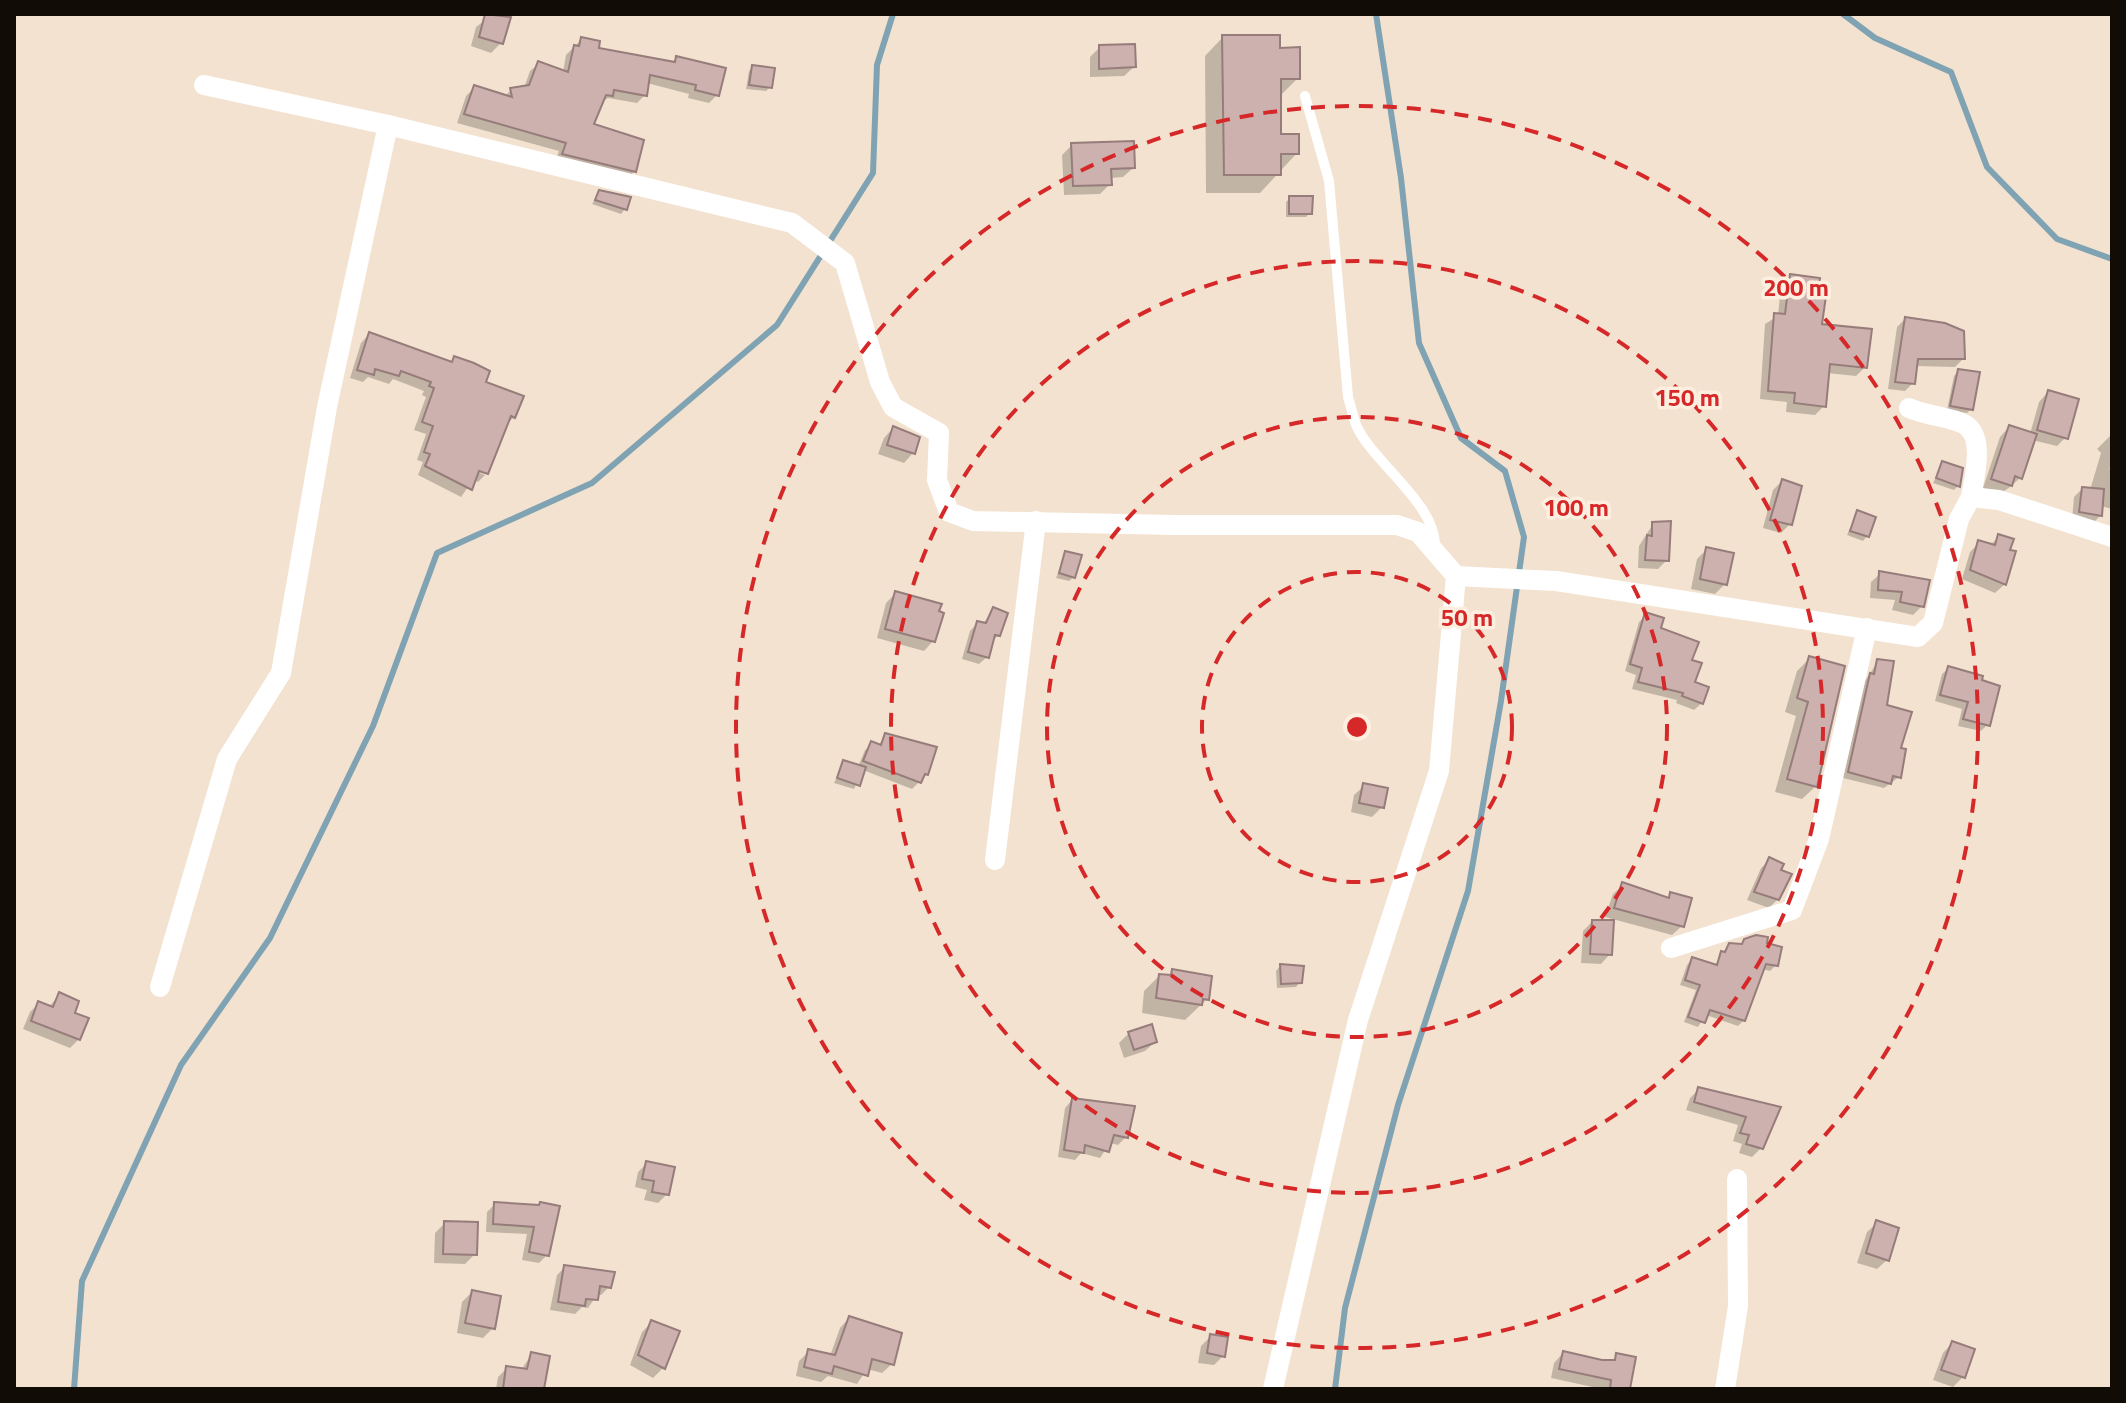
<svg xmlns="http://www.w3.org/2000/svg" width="2126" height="1403" font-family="'Titillium Web',sans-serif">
  <rect width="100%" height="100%" fill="#f3e2cf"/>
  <g fill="#0003">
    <polygon points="493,14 508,19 501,43 491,53 471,46 476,27"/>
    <polygon points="1223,37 1278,50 1298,78 1279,97 1279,136 1297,153 1260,193 1206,193 1205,56"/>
    <polygon points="582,39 596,50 672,63 677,58 717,95 709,103 688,98 689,94 647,83 645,95 637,103 608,98 600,103 592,125 635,171 626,179 555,162 559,151 457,123 466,96 474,88 504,97 511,90 524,88 530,71 539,63 563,72 566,55"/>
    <polygon points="1100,47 1134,67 1124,76 1090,77 1090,57"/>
    <polygon points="753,67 770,87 766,91 746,89 749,71"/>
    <polygon points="1072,145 1133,168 1123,177 1110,178 1110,184 1100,194 1064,195 1062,155"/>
    <polygon points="600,192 625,209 621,214 592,204"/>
    <polygon points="1290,198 1310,213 1306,217 1286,217 1286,202"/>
    <polygon points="1790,276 1816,297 1820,326 1865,367 1856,376 1827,373 1824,406 1815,415 1786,412 1787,402 1760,399 1765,324 1778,316 1781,285"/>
    <polygon points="1905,319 1963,359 1955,367 1915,366 1913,383 1905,391 1888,389 1897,327"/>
    <polygon points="369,334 450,363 455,358 484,383 514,417 505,426 486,473 469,469 485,475 478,482 473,480 461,497 418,475 423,462 417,460 426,434 414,430 426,397 422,395 424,391 393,379 389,384 368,377 363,382 350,378 361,343"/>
    <polygon points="1958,371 1971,409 1967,413 1947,410 1954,376"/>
    <polygon points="2048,392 2067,436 2057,446 2032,440 2020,478 2010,487 2000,494 1983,488 2000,437 2009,427 2030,434 2039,402"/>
    <polygon points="893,428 913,453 904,463 878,454 884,438"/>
    <polygon points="2112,434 2112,466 2109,469 2112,470 2112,509 2101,506 2100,516 2092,524 2072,520 2074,497 2082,489 2090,490 2101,453 2097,449"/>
    <polygon points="1943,463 1958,486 1954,490 1933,483"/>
    <polygon points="1782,481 1790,524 1781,533 1763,528 1773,490"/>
    <polygon points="1857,512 1867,536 1863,541 1847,535"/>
    <polygon points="1653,524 1667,560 1658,569 1638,568 1639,546"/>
    <polygon points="1999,537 2005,584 1995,593 1962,579 1970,552 1979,543 1989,546"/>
    <polygon points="1707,549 1725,584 1715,594 1691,589 1697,559"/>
    <polygon points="1066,553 1074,577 1069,581 1056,578"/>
    <polygon points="1880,574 1922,606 1913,615 1892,610 1895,600 1870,598 1871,582"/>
    <polygon points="896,593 933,641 924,651 877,638 886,603"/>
    <polygon points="993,610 999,635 991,642 987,657 979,664 962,659 970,631 978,623 983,624"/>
    <polygon points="1646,615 1690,662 1692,683 1702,703 1694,710 1676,703 1677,700 1632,689 1636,675 1625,671 1639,622"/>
    <polygon points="1810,658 1816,786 1802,799 1775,792 1796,716 1785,712 1797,671"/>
    <polygon points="1878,661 1885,706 1898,749 1899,777 1884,788 1843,778 1865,681"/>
    <polygon points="1949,668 1979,681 1988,724 1981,731 1958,726 1962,709 1935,701 1942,674"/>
    <polygon points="885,736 927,774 912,789 863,770 854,789 834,783 844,762 858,767 865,750 872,744 878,746"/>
    <polygon points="1364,786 1382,807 1372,817 1351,812 1354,795"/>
    <polygon points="1770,860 1779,872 1778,899 1769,908 1747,900 1761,868"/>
    <polygon points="1623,885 1666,899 1671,895 1682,926 1672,935 1605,917 1613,894"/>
    <polygon points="1592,922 1610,954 1601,964 1581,963 1583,931"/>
    <polygon points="1745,941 1764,945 1776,965 1770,971 1762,969 1744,1020 1738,1026 1706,1015 1698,1027 1684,1022 1696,990 1680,985 1687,965 1692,959 1714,966 1730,945 1739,946"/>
    <polygon points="1280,966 1300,982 1296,987 1277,988 1276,971"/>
    <polygon points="1173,971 1207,999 1185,1020 1142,1013 1144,991 1159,976 1167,977"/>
    <polygon points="59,995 72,1014 79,1039 70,1048 23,1029 30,1012 39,1003 49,1007"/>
    <polygon points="1129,1033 1155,1042 1145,1051 1124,1058 1119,1043"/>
    <polygon points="1699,1089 1779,1108 1761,1148 1752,1157 1739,1153 1742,1144 1733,1141 1738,1125 1686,1110 1690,1098"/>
    <polygon points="1072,1100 1126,1137 1118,1145 1110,1143 1100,1158 1081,1153 1075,1160 1058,1157 1065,1108"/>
    <polygon points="646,1164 667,1194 658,1203 644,1200 647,1190 635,1187 638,1172"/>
    <polygon points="495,1204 537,1207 547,1255 539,1263 522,1260 527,1234 486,1232 487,1212"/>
    <polygon points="445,1223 475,1254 465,1264 434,1263 435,1233"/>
    <polygon points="1877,1223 1887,1260 1877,1269 1857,1263 1867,1232"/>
    <polygon points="565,1267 609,1287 601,1295 597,1295 588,1308 582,1307 575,1314 550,1310 557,1275"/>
    <polygon points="472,1292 493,1328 483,1338 457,1333 462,1302"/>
    <polygon points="849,1318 892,1364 882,1373 867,1369 857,1384 828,1376 821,1382 796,1376 799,1361 809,1351 830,1356 840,1328"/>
    <polygon points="652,1322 663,1368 653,1378 630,1365 642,1332"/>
    <polygon points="1211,1336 1223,1356 1214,1365 1198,1363 1201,1346"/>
    <polygon points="1952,1343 1963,1377 1953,1387 1933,1380 1943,1353"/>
    <polygon points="1563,1353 1611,1362 1617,1355 1628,1389 1602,1389 1551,1378 1554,1363"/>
    <polygon points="532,1354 542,1386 550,1389 496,1389 498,1377 507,1368 521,1370"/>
  </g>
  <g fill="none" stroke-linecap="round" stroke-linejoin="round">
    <g stroke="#80a3b4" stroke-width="6">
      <polyline points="1843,14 1875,38 1951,72 1987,167 2057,239 2112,259"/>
      <polyline points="74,1389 82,1281 181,1065 270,938 373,726 437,553 592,483 777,325 873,173 877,65 893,14"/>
      <polyline points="1335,1389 1345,1308 1398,1105 1468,891 1501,701 1524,537 1505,471 1461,438 1419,343 1401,178 1376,14"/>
    </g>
  </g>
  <g fill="#ccb1af" stroke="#967c7a" stroke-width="2">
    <polygon points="485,14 511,17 503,44 479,37"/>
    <polygon points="1222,35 1280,35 1280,48 1300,47 1300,79 1281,79 1281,134 1299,134 1299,154 1281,154 1281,175 1224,175"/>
    <polygon points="581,37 600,41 599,48 675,62 676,56 726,68 719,96 695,90 696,85 650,75 647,96 614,90 613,96 606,95 594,124 644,140 636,172 562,154 566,143 464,114 474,85 512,97 510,88 529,85 538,61 568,72 574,45 579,46"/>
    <polygon points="1135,44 1136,67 1099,69 1099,45"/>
    <polygon points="752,65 775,68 772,88 749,85"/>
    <polygon points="1134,141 1135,168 1111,169 1112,185 1073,186 1071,143"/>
    <polygon points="599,190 631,197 627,210 595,200"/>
    <polygon points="1289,196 1313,196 1312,214 1289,214"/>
    <polygon points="1790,274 1820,278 1818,295 1826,296 1822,324 1872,329 1867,368 1830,364 1826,407 1794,403 1795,393 1768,391 1774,313 1785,314"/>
    <polygon points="1905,317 1945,323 1964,331 1965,359 1918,359 1915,384 1895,382"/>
    <polygon points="369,332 452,362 454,356 474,363 490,371 486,382 524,396 515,418 511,416 488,474 479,471 472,490 425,466 430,454 424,452 433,426 422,422 434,388 429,386 431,382 401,371 399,376 375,369 374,375 357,370"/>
    <polygon points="1958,369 1980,372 1973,410 1950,406"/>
    <polygon points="2048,390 2079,399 2068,439 2037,430"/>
    <polygon points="2009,425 2037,434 2022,479 2015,476 2012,486 1991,479"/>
    <polygon points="893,426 920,437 915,454 887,445"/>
    <polygon points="1942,461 1963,468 1960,487 1936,478"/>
    <polygon points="1782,479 1802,486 1792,525 1770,520"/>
    <polygon points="2082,487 2104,489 2102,516 2079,512"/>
    <polygon points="1857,510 1876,517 1869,537 1850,531"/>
    <polygon points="1671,521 1669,561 1645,560 1647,535 1652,536 1652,522"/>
    <polygon points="1998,534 2014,539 2010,550 2016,551 2006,585 1970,570 1978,540 1995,545"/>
    <polygon points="1706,547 1734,553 1727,585 1700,579"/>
    <polygon points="1065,551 1082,555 1075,578 1059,573"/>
    <polygon points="1879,571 1930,580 1924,607 1900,602 1902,592 1878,590"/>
    <polygon points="895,591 942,604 939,611 944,613 935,642 885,629"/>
    <polygon points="993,607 1008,613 1000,636 995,635 989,658 968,652 977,621 986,623"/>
    <polygon points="1645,612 1664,618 1661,628 1699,642 1692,660 1702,663 1695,682 1709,687 1703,704 1682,696 1683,693 1638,682 1642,668 1630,664"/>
    <polygon points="1809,656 1845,666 1817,787 1787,779 1808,702 1797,698"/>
    <polygon points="1877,659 1894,661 1887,705 1912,712 1901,748 1906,749 1901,778 1893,776 1891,784 1848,772 1870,673 1874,674"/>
    <polygon points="1948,666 1983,676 1982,680 2000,686 1990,726 1963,719 1968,702 1940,695"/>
    <polygon points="885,733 937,747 928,775 925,774 921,783 863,761 871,741 881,745"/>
    <polygon points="843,760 866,767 860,786 837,778"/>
    <polygon points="1363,783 1388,788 1384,808 1359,803"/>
    <polygon points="1769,857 1784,864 1781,870 1792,874 1779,900 1754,892"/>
    <polygon points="1622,882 1669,898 1670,892 1692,898 1684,927 1614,908"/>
    <polygon points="1592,920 1614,920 1612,955 1590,954"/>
    <polygon points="1756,935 1768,937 1767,943 1782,947 1778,966 1766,964 1745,1021 1710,1010 1705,1023 1688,1017 1700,985 1685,980 1692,957 1717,965 1721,951 1725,952 1729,943 1742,944 1744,939"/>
    <polygon points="1280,964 1304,966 1302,983 1281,984"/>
    <polygon points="1172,969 1212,976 1209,1000 1203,999 1202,1005 1156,998 1159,974 1171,975"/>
    <polygon points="59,992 79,1001 75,1013 89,1018 80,1040 31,1021 38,1001 53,1007"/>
    <polygon points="1152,1024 1157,1042 1134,1050 1128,1032"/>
    <polygon points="1698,1087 1781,1107 1763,1149 1746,1144 1749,1135 1740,1133 1746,1117 1694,1102"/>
    <polygon points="1072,1098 1135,1106 1128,1138 1114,1135 1109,1152 1085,1145 1084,1153 1064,1150"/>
    <polygon points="646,1161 675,1167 669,1195 652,1192 654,1181 642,1179"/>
    <polygon points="494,1202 539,1205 540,1202 560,1206 549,1256 529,1252 534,1227 493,1224"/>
    <polygon points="1876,1220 1899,1228 1889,1261 1866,1253"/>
    <polygon points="444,1221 478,1222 477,1255 443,1254"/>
    <polygon points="564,1265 615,1272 611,1288 600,1286 598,1300 586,1299 585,1306 558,1302"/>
    <polygon points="472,1290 501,1296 495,1329 465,1323"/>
    <polygon points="849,1316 902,1333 894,1365 872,1359 868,1376 834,1366 832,1374 804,1367 808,1349 835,1355"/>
    <polygon points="651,1320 680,1331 665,1369 638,1355"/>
    <polygon points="1210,1334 1228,1337 1225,1357 1207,1353"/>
    <polygon points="1952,1341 1975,1349 1965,1378 1941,1370"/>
    <polygon points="1563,1351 1602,1360 1615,1360 1616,1353 1636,1357 1630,1389 1610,1389 1611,1380 1559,1369"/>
    <polygon points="531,1352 550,1356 544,1389 503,1389 506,1366 527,1369"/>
  </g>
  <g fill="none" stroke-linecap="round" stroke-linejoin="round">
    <path stroke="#fff" stroke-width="10" d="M1305,96L1329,181L1348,397C1351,406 1353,418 1357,427C1374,463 1437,505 1435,547"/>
    <g stroke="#fff" stroke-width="20">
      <polyline points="204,85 388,125"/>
      <path d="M1909,408C1926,416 1948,416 1964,424C1986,436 1974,478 1971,497"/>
      <polyline points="995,860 1036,521"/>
      <polyline points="1671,948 1792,910 1819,839 1867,628"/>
      <polyline points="160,987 227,759 281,673 327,407 388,125 792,223 845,263 880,382 893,407 939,433 937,480 949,512 973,521 1175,525 1397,525 1418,532 1456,576 1556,581 1918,637 1933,623 1959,519 1971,497 1999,500 2112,537"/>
      <polyline points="1273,1389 1358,1020 1439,771 1456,576"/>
      <polyline points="1725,1389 1738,1306 1737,1179"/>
    </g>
  </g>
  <g fill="none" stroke="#d62828" stroke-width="4" stroke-dasharray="14 10">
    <circle cx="1357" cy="727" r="155"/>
    <circle cx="1357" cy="727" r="310"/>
    <circle cx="1357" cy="727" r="466"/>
    <circle cx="1357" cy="727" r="621"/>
  </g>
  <circle cx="1357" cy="727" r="12" fill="#d62828" stroke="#fdefe0" stroke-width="4"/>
  <g font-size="24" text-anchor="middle" font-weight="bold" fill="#d62828" stroke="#fdefe0" stroke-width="7" stroke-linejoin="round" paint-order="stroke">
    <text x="1796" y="296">200 m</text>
    <text x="1687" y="406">150 m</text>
    <text x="1576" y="516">100 m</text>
    <text x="1467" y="626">50 m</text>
  </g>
  <rect width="2126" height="1403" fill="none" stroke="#120c06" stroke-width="32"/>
</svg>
